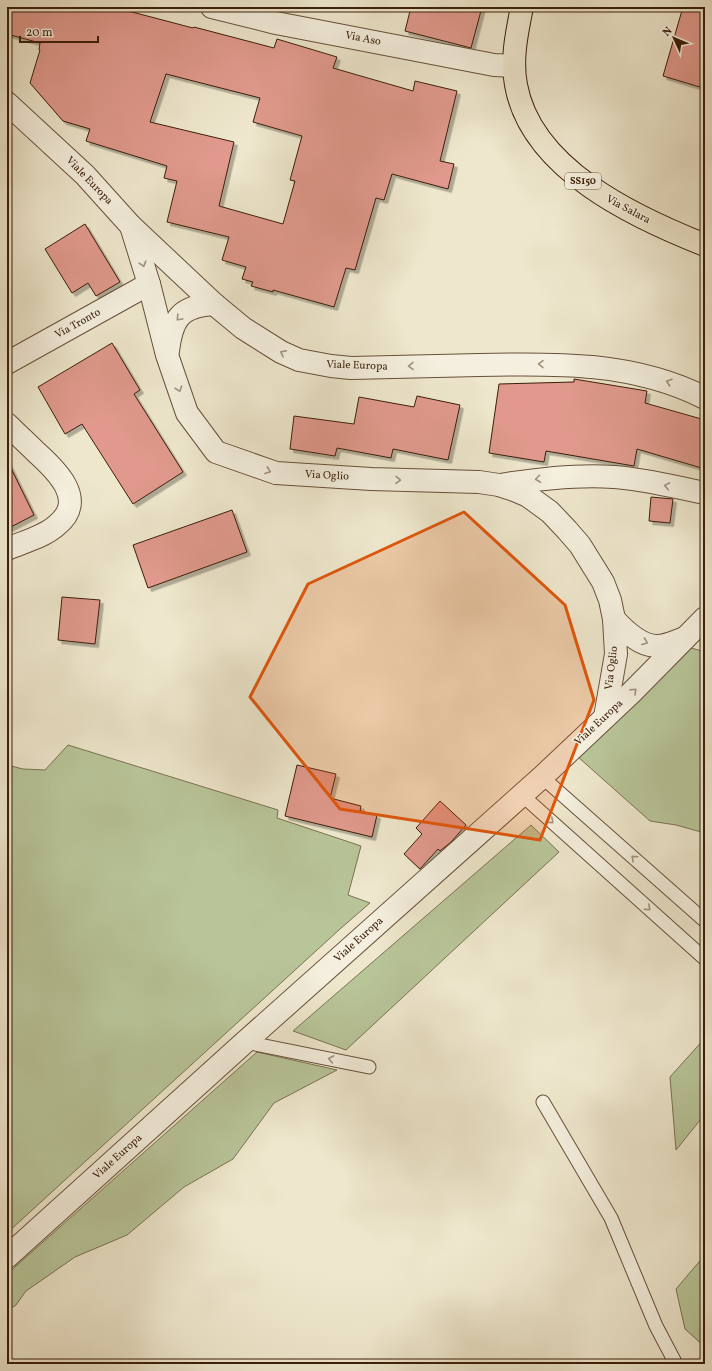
<svg xmlns="http://www.w3.org/2000/svg" width="712" height="1371" font-family="Vollkorn,serif">
  <defs>
    <filter id="shadow"><feDropShadow dx="3.5" dy="3.5" stdDeviation="0" flood-color="#0004"/></filter>
  </defs>
  <rect width="100%" height="100%" fill="#eee7cd"/>
  <filter id="stains"><feTurbulence type="fractalNoise" baseFrequency=".005" numOctaves="4"/><feColorMatrix values="0 0 0 0 .2 0 0 0 0 .09 0 0 0 0 .02 0 0 0 .5 -.17"/></filter>
  <radialGradient id="worn" r=".72"><stop offset=".6" stop-color="#630" stop-opacity="0"/><stop offset="1" stop-color="#630" stop-opacity=".3"/></radialGradient>
  <g fill="#b8c599" stroke="#7a7251">
    <polygon points="688,647 705,652 705,833 676,825 650,821 578,757"/>
    <polygon points="68,745 278,810 277,818 361,846 348,895 370,903 340,929 7,1233 7,765 23,769 45,770"/>
    <polygon points="531,825 559,852 346,1050 293,1031"/>
    <polygon points="705,1038 705,1114 676,1150 670,1077"/>
    <polygon points="257,1052 337,1070 274,1103 233,1159 184,1187 127,1235 75,1257 26,1291 16,1305 7,1311 7,1274"/>
    <polygon points="705,1255 705,1347 685,1329 676,1289"/>
  </g>
  <g fill="#e0998c" stroke="#3b1e09" fill-rule="evenodd" filter="url(#shadow)">
    <path d="M7,7H113L193,28L194,27L274,48L277,39L337,57L333,68L413,91L415,81L457,91L440,161L454,164L448,189L392,174L384,200L376,198L355,270L346,268L334,307L273,290V292L251,286L253,282L242,279L246,267L222,260L229,237L167,222L177,181L164,178L167,166L86,141L90,129L63,121L30,83L40,50H39L40,43L7,34ZM166,74L260,98L253,122L302,136L290,180L295,181L283,224L219,206L234,142L150,122Z"/>
    <polygon points="411,7 482,7 471,48 405,31"/>
    <polygon points="683,7 705,7 705,69 700,87 663,76"/>
    <polygon points="85,224 120,282 96,296 88,283 72,293 45,249"/>
    <polygon points="112,343 140,390 134,394 183,472 133,504 82,424 65,434 38,387"/>
    <polygon points="574,379 647,391 645,403 705,420 705,469 637,449 634,466 546,451 544,462 489,453 499,384 574,382"/>
    <polygon points="417,396 460,405 448,460 393,449 391,458 337,448 335,456 290,449 294,416 354,424 359,397 414,407"/>
    <polygon points="7,460 34,515 7,529"/>
    <polygon points="651,497 673,499 670,523 649,521"/>
    <polygon points="232,510 247,552 148,588 133,545"/>
    <polygon points="62,597 100,600 95,644 58,640"/>
    <polygon points="297,765 336,774 330,798 361,806 360,811 377,815 372,837 285,816"/>
    <polygon points="440,801 466,825 451,842 440,851 438,849 420,869 404,854 422,834 416,828"/>
  </g>
  <g fill="none" stroke-linecap="round" stroke-linejoin="round">
    <g stroke="#68503a" stroke-width="15">
      <g id="service">
        <polyline points="542,777 705,921"/>
        <polyline points="522,795 705,959"/>
        <polyline points="245,1042 369,1067"/>
        <polyline points="543,1102 611,1218 656,1326 676,1364"/>
      </g>
    </g>
    <g stroke="#68503a" stroke-width="24">
      <g id="minor">
        <polyline points="212,7 276,23 494,65 514,66"/>
        <path d="M7,103L85,175L131,226L214,304L243,328L281,352L299,360L331,366L351,368C394,367 436,366 479,365C556,363 635,362 705,398"/>
        <polyline points="131,226 149,284 167,355 187,413 216,452 276,473 371,479 479,482 499,485 514,490 528,496 550,512 567,530 580,545 603,582 610,600 614,619 616,654 605,717"/>
        <path d="M168,351C172,319 180,306 214,304"/>
        <polyline points="7,363 149,284"/>
        <path d="M7,424C17,434 27,443 36,452C56,470 88,500 57,525C44,537 23,542 7,549"/>
        <path d="M500,485C537,479 576,474 614,477C644,479 675,487 705,493"/>
        <path d="M614,619C625,631 640,646 657,646C667,646 676,641 685,638"/>
        <polyline points="7,1257 245,1042 542,777 631,693 705,618"/>
      </g>
    </g>
    <g stroke="#3b1e09" stroke-width="24">
      <path id="primary" d="M522,7C517,32 511,59 516,85C531,169 634,217 705,245"/>
    </g>
    <use href="#service" stroke="#f4efde" stroke-width="13"/>
    <use href="#minor" stroke="#f4efde" stroke-width="22"/>
    <use href="#primary" stroke="#eee7cd" stroke-width="22"/>
  </g>
  <defs><path id="oneway-chevron" d="M-2-3.5L2.5 0L-2 3.5" fill="none" stroke-width="1.6" stroke-linecap="round" stroke-linejoin="round"/></defs>
  <g stroke="#a1917e">
    <use href="#oneway-chevron" transform="translate(143 264) rotate(73)"/>
    <use href="#oneway-chevron" transform="translate(179 318) rotate(133)"/>
    <use href="#oneway-chevron" transform="translate(283 353) rotate(-153)"/>
    <use href="#oneway-chevron" transform="translate(541 364) rotate(-179)"/>
    <use href="#oneway-chevron" transform="translate(411 366) rotate(179)"/>
    <use href="#oneway-chevron" transform="translate(669 382) rotate(-162)"/>
    <use href="#oneway-chevron" transform="translate(179 389) rotate(71)"/>
    <use href="#oneway-chevron" transform="translate(268 471) rotate(20)"/>
    <use href="#oneway-chevron" transform="translate(538 479) rotate(173)"/>
    <use href="#oneway-chevron" transform="translate(398 480) rotate(1)"/>
    <use href="#oneway-chevron" transform="translate(667 486) rotate(-170)"/>
    <use href="#oneway-chevron" transform="translate(645 642) rotate(21)"/>
    <use href="#oneway-chevron" transform="translate(634 691) rotate(-44)"/>
    <use href="#oneway-chevron" transform="translate(551 821) rotate(42)"/>
    <use href="#oneway-chevron" transform="translate(634 858) rotate(-138)"/>
    <use href="#oneway-chevron" transform="translate(648 908) rotate(42)"/>
    <use href="#oneway-chevron" transform="translate(331 1059) rotate(-169)"/>
  </g>
  <path fill="#df560c" fill-opacity="0.2" stroke="#df560c" stroke-width="3" stroke-linejoin="round" d="M464,512L565,605L594,700L540,840L340,809L250,697L308,584Z"/>
  <g text-anchor="middle" dominant-baseline="central" stroke-width="3" stroke-linejoin="round" paint-order="stroke">
    <rect fill="#f4efde" stroke="#725d49" stroke-width="1" x="565" y="173" width="36" height="16" rx="3"/>
    <g font-size="10" font-weight="bold" fill="#3b1e09">
      <text x="583" y="181">SS150</text>
    </g>
    <g font-size="11" fill="#3b1e09" stroke="#f4efde">
      <text transform="translate(363 39) rotate(11)">Via Aso</text>
      <text transform="translate(89 181) rotate(46)">Viale Europa</text>
      <text transform="translate(628 210) rotate(28)">Via Salara</text>
      <text transform="translate(78 324) rotate(-29)">Via Tronto</text>
      <text transform="translate(357 366) rotate(2)">Viale Europa</text>
      <text transform="translate(327 476) rotate(3)">Via Oglio</text>
      <text transform="translate(612 668) rotate(-83)">Via Oglio</text>
      <text transform="translate(599 723) rotate(-43)">Viale Europa</text>
      <text transform="translate(359 940) rotate(-42)">Viale Europa</text>
      <text transform="translate(118 1157) rotate(-42)">Viale Europa</text>
    </g>
  </g>
  <rect width="712" height="1371" fill="none" stroke="#eee7cd" stroke-width="24"/>
  <rect x="8" y="8" width="696" height="1355" fill="none" stroke="#3b1e09" stroke-width="2"/>
  <rect x="12" y="12" width="688" height="1347" fill="none" stroke="#3b1e09"/>
  <g transform="translate(674 38) rotate(314)" stroke="#f4efde" stroke-width="3" paint-order="stroke">
  <path d="M0-3L7 15L0 10L-7 15Z" fill="#3b1e09"/>
  <text y="-6" font-size="11" font-weight="bold" text-anchor="middle" fill="#3b1e09">N</text>
  </g>
  <path d="M20 36v6h78v-6" fill="none" stroke="#3b1e09" stroke-width="2"/>
  <text x="26" y="36" font-size="12" fill="#3b1e09" stroke="#f4efde" stroke-width="3" paint-order="stroke">20 m</text>
  <rect width="100%" height="100%" filter="url(#stains)"/>
  <rect width="100%" height="100%" fill="url(#worn)"/>
</svg>
